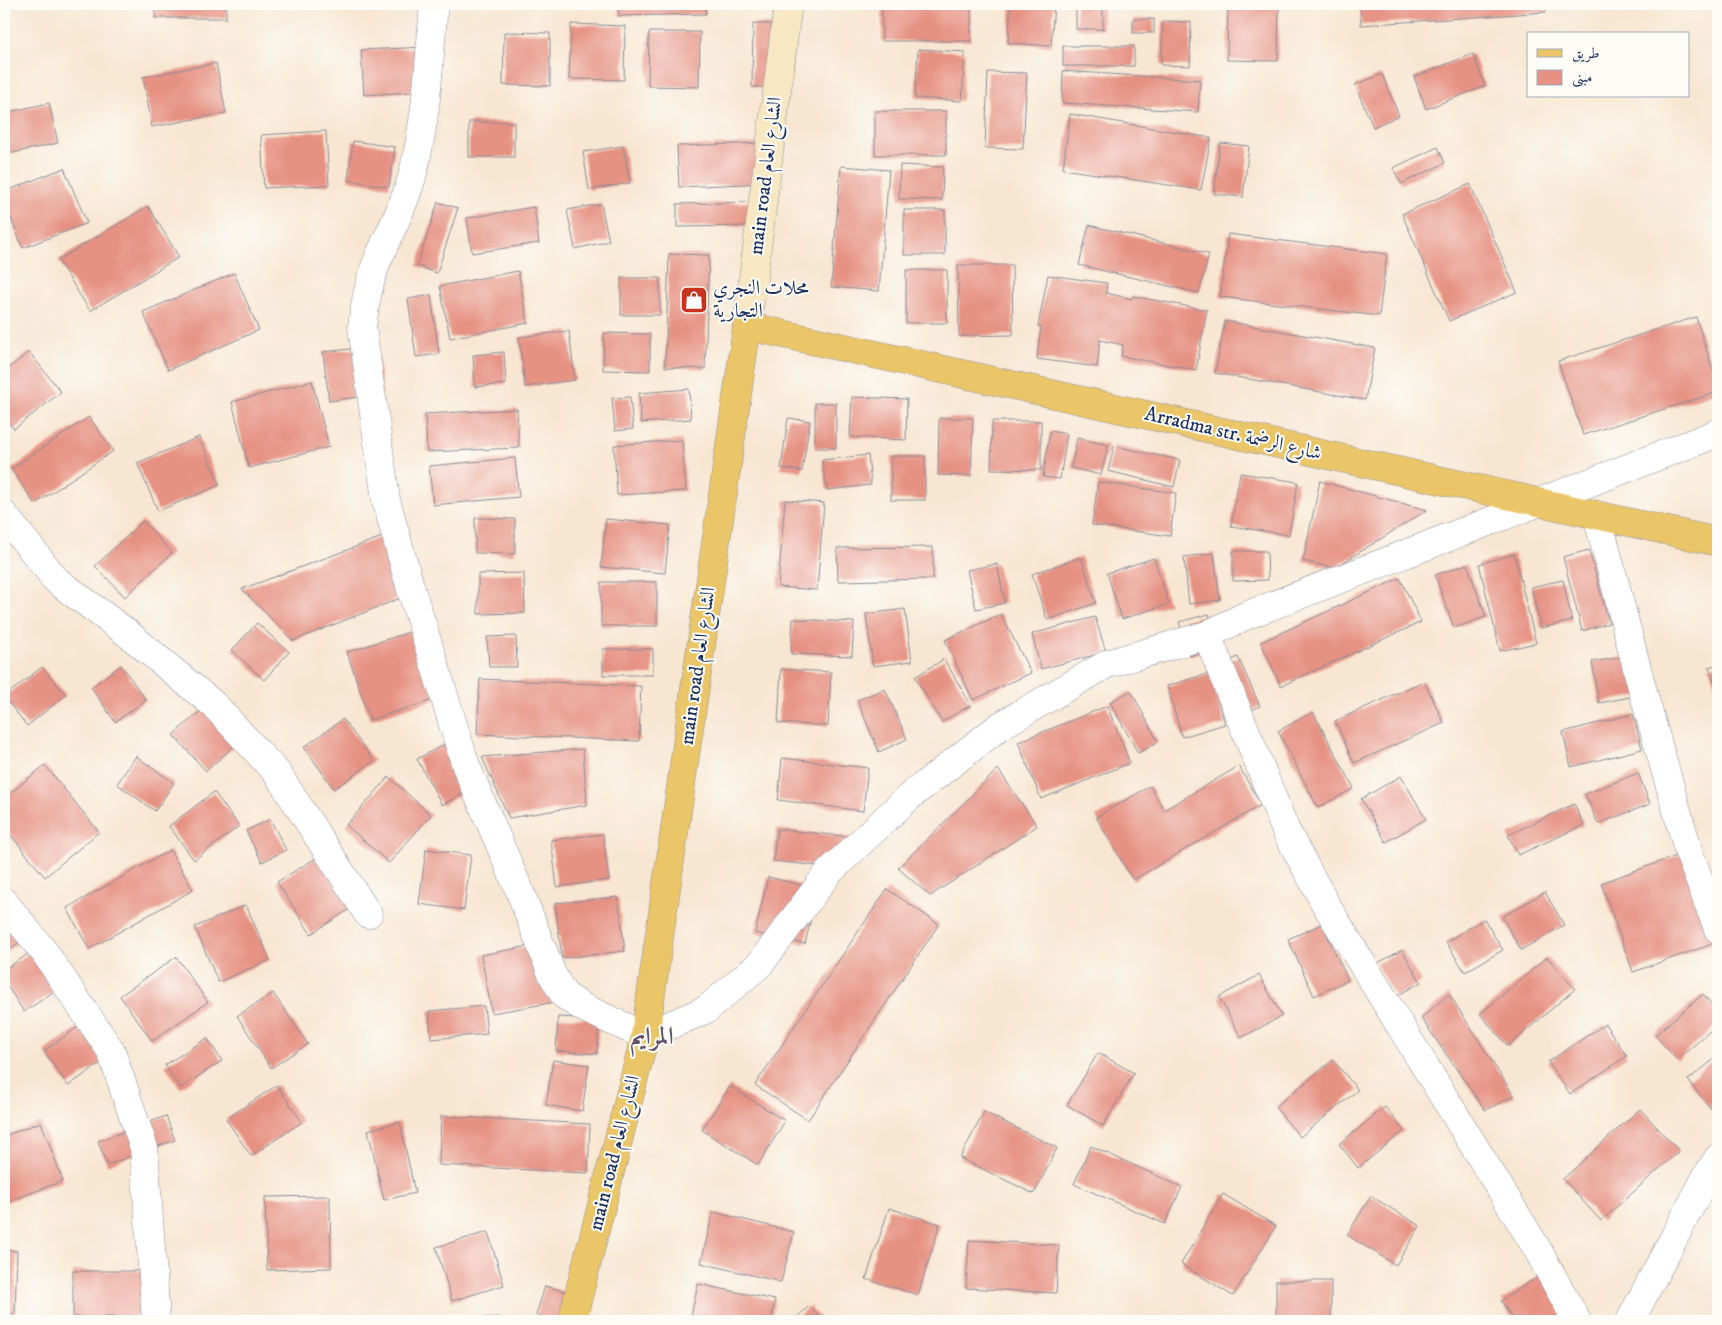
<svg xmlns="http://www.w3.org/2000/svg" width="1722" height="1325" font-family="'IM FELL DW Pica',Amiri,serif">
  <rect width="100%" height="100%" fill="#fdfcf7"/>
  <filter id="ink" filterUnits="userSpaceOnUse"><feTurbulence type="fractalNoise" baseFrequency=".02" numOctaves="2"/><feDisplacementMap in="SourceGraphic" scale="10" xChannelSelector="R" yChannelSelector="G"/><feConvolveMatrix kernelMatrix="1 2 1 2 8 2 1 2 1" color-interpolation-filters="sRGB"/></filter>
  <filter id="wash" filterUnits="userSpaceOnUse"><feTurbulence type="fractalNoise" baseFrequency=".0096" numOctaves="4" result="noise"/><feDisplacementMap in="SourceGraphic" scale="20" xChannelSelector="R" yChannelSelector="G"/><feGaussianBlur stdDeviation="1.12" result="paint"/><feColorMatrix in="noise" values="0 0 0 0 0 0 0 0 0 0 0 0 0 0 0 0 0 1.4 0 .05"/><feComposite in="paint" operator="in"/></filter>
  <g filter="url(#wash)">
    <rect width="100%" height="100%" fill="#f7e6d1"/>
    <g id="blocks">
      <g fill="#e69283">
        <rect x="155" y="4" width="71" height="14"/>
        <polygon points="618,4 705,4 706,14 619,16"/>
        <rect x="882" y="4" width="89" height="37"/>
        <polygon points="1011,4 1054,4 1051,46 1008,43"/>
        <rect x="1076" y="4" width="27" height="25"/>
        <polygon points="1228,4 1279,4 1278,61 1227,60"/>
        <polygon points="1360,4 1546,4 1546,12 1361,25"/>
        <rect x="1133" y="19" width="21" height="14"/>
        <polygon points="1163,21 1191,22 1190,66 1161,65"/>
        <polygon points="571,24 625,26 624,80 569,79"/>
        <polygon points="753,24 793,24 791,88 752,87"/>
        <polygon points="504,32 550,33 550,86 503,85"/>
        <polygon points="649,32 700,32 699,87 648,86"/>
        <rect x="1063" y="46" width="71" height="20"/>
        <polygon points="427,47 429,91 364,95 361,50"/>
        <polygon points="918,49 965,52 962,101 915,98"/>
        <polygon points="1473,54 1485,86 1426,109 1414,77"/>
        <polygon points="216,63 226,113 152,127 143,77"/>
        <polygon points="1063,71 1200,80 1198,112 1062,103"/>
        <polygon points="988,72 1027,73 1023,149 985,148"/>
        <polygon points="1382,74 1399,116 1373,127 1355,85"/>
        <polygon points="49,103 58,143 4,155 4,113"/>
        <rect x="875" y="111" width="71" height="44"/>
        <polygon points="1070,114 1211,138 1201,190 1063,169"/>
        <rect x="469" y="122" width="45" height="35"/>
        <polygon points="326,131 329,185 264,188 261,135"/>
        <polygon points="353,141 395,147 389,187 348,180"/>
        <polygon points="764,143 766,183 679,187 677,146"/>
        <polygon points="1220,143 1249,146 1243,197 1214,194"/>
        <polygon points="623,146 630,183 589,190 583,152"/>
        <polygon points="1438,147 1445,163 1401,184 1393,168"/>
        <polygon points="900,165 943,167 942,200 899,199"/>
        <polygon points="841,166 889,170 879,291 831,287"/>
        <polygon points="64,168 87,223 23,248 4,201 4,192"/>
        <polygon points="1470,184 1517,292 1449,321 1402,214"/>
        <polygon points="438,202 458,208 437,273 417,266"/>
        <polygon points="758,202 758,226 677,227 677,204"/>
        <polygon points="601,204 609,241 575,249 567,210"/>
        <polygon points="148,206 179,257 90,311 58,260"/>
        <polygon points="534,207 539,243 472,253 467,218"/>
        <rect x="904" y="210" width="41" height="45"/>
        <polygon points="1089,225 1209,254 1199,293 1079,265"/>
        <polygon points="1228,234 1387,254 1379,316 1220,297"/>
        <polygon points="669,254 709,255 705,369 665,367"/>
        <polygon points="958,265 1012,265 1013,335 959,336"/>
        <rect x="906" y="270" width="41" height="53"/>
        <polygon points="518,271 528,323 450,338 440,286"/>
        <polygon points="234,273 259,330 168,370 143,312"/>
        <polygon points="1048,275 1107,283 1106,293 1132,299 1132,296 1207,310 1196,370 1121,356 1123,345 1100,340 1097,367 1037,359 1041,326 1038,326"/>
        <rect x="621" y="278" width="39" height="37"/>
        <polygon points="431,295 439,354 416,357 408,299"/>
        <polygon points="1696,317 1718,386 1718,392 1583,435 1558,361"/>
        <polygon points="1225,321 1375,348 1365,400 1215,373"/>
        <polygon points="569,331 575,380 525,387 519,337"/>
        <polygon points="604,333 650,334 650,371 603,370"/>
        <polygon points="377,346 382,394 329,401 323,352"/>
        <polygon points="29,352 61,392 14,429 4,417 4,372"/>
        <polygon points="504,352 506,384 475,387 473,355"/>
        <polygon points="312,381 329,447 249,468 232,402"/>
        <polygon points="689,389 691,419 641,423 639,393"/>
        <polygon points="630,397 633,429 615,431 612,398"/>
        <polygon points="852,397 907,399 906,440 850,437"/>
        <rect x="815" y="403" width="21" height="45"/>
        <polygon points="517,409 519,448 427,452 425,414"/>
        <polygon points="89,417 113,451 35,504 11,469"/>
        <polygon points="788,418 810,421 802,471 781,468"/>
        <polygon points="939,418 973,418 971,476 938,475"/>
        <polygon points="992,421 1041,421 1041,470 991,469"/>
        <polygon points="1050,431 1067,434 1060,479 1043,477"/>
        <polygon points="199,437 220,485 158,511 137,463"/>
        <polygon points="1077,438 1108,445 1101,475 1071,468"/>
        <polygon points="682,440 686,491 617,495 614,445"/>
        <polygon points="1114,446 1180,460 1174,487 1108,471"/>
        <polygon points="868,455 871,485 827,490 822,460"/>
        <rect x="891" y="456" width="34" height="44"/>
        <polygon points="515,458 519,497 433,505 429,466"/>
        <polygon points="1240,473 1298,482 1289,535 1231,526"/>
        <polygon points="1320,481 1427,510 1334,568 1303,561"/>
        <polygon points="1098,482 1176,493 1170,536 1092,525"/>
        <polygon points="785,500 824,503 817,590 778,587"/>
        <polygon points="475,518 515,519 515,554 475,553"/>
        <polygon points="606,519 670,525 665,573 601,567"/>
        <polygon points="143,521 172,553 125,597 95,566"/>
        <polygon points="382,537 408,595 293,641 242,589"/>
        <polygon points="933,547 933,579 838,581 837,548"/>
        <polygon points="1589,550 1609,623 1582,631 1563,557"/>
        <polygon points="1233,551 1267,551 1268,580 1233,581"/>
        <polygon points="1214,553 1220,600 1189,604 1184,557"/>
        <polygon points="1514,554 1536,643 1500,651 1479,564"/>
        <polygon points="1081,557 1096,603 1047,620 1032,574"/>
        <polygon points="1154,558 1169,604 1122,619 1107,573"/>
        <polygon points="997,564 1005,603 976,609 967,570"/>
        <polygon points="1467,564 1486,617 1454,628 1435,575"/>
        <polygon points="524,573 525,613 478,614 478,574"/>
        <polygon points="1400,578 1421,622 1281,686 1261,642"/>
        <polygon points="1563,580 1572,621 1541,628 1531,587"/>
        <rect x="601" y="582" width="56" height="44"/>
        <polygon points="905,609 912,661 873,666 866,614"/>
        <polygon points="1001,614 1031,673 973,700 945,640"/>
        <polygon points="1209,614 1219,647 1189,656 1179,622"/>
        <polygon points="1095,617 1106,652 1041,669 1032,634"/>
        <polygon points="793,619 854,622 852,656 791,654"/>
        <polygon points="257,623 289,652 264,680 232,650"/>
        <polygon points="413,631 436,699 370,720 347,652"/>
        <polygon points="516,636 517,667 489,667 487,637"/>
        <rect x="603" y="649" width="50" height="26"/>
        <polygon points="1633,655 1641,695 1599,703 1592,662"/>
        <polygon points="1238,657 1260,706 1238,716 1216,667"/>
        <polygon points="944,659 971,705 942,722 915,677"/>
        <polygon points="1718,664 1718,693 1709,667"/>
        <polygon points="121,665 146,700 115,722 91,687"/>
        <polygon points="42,667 66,695 27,726 4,697"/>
        <polygon points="781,669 831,672 828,726 778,723"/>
        <polygon points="1210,673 1225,724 1182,737 1167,686"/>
        <polygon points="480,679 641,686 639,741 477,734"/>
        <polygon points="1424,681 1444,723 1354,763 1335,721"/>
        <polygon points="885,689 907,739 879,752 857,700"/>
        <polygon points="1131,691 1158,742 1138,753 1110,702"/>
        <polygon points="207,705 240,741 206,771 173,735"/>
        <polygon points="1107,706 1130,763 1041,799 1018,742"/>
        <polygon points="1313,712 1354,788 1318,808 1278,731"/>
        <polygon points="1633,714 1642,749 1571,767 1563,732"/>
        <polygon points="343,719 374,761 334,789 304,747"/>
        <polygon points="456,738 481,784 442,805 417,759"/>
        <polygon points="583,749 587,805 509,818 482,757"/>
        <polygon points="136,756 174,783 155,811 117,784"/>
        <polygon points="782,758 868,768 863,811 778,800"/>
        <polygon points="45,765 99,832 45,877 4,827 4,798"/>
        <polygon points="1239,766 1261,805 1133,880 1096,817 1150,786 1164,810"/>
        <polygon points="998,769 1037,826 930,896 898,868"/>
        <polygon points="1638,773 1650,804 1598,824 1585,794"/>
        <polygon points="1401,776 1426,819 1386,842 1361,799"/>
        <polygon points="389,777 431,815 389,863 346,825"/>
        <polygon points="214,792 239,826 194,860 169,826"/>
        <polygon points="1574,804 1584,825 1518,855 1508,835"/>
        <polygon points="270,819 286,850 262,862 246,831"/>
        <polygon points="777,829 852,837 848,869 773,861"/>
        <polygon points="603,834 609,880 557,887 551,840"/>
        <polygon points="426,849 471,855 464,910 419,904"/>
        <polygon points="170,850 193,890 89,949 67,908"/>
        <polygon points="1693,850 1718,942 1633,972 1601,883"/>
        <polygon points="321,855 353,907 311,934 277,882"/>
        <polygon points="768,877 818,889 805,944 755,933"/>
        <polygon points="4,884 37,930 4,953"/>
        <polygon points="887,889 939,924 808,1120 755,1085"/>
        <polygon points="1545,892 1564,925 1521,950 1502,917"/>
        <polygon points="618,897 625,951 562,958 555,903"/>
        <polygon points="246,905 270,960 218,982 195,927"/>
        <polygon points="1484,919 1503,950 1465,972 1446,942"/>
        <polygon points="1322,924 1348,980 1314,996 1288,939"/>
        <polygon points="46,942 71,980 24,1012 4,981 4,970"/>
        <polygon points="546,943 556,1002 492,1013 481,955"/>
        <polygon points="1402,950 1421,982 1395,997 1376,964"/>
        <polygon points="176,957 208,1002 152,1041 120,996"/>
        <polygon points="1547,957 1575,989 1508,1046 1480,1014"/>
        <polygon points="1259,975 1282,1016 1241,1038 1219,997"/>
        <polygon points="273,993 308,1044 271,1068 237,1016"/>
        <polygon points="1449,994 1514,1096 1485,1110 1421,1018"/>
        <polygon points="1703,994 1718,1012 1718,1024 1677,1060 1655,1035"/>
        <polygon points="484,1006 487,1034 431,1039 429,1011"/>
        <polygon points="96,1014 121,1049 68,1086 44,1051"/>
        <polygon points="558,1017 599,1019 597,1054 556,1051"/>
        <polygon points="1605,1024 1627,1056 1570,1094 1548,1062"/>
        <polygon points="207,1038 222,1061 180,1088 165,1065"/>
        <polygon points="1098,1053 1134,1073 1103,1126 1067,1105"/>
        <polygon points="1718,1056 1718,1104 1711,1109 1688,1080"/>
        <polygon points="553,1060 589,1065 582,1111 546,1105"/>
        <polygon points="1333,1060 1358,1090 1300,1137 1275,1107"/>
        <polygon points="277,1085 302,1122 251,1156 226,1119"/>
        <polygon points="730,1086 785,1121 758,1165 702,1130"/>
        <polygon points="1385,1107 1404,1131 1358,1168 1339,1144"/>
        <polygon points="1640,1109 1679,1151 1601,1221 1563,1179"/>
        <polygon points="984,1112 1057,1148 1034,1194 960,1158"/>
        <polygon points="166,1116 175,1140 107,1165 98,1141"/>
        <polygon points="441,1116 590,1124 588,1173 439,1165"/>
        <polygon points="41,1122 63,1181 4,1203 4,1136"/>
        <polygon points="400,1122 415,1193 384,1200 368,1130"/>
        <polygon points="1091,1146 1182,1187 1165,1224 1074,1184"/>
        <polygon points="1223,1194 1276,1226 1233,1296 1181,1264"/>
        <polygon points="330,1196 331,1268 267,1270 265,1197"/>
        <polygon points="1371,1196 1420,1226 1396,1265 1347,1235"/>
        <polygon points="889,1208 940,1224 918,1295 866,1279"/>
        <polygon points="713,1212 794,1232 781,1282 701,1263"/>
        <polygon points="488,1232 504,1285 452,1301 436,1247"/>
        <polygon points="969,1240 1059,1245 1056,1293 966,1288"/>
        <polygon points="4,1250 17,1251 15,1314 4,1314"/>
        <rect x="73" y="1271" width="73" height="46"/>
        <polygon points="1543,1273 1575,1321 1514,1321 1501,1301"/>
        <rect x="1276" y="1281" width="55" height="40"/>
        <polygon points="698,1284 775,1300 771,1321 690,1321"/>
        <polygon points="545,1286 589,1298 582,1321 558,1321 536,1315"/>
        <polygon points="809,1306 823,1321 793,1321"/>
        <polygon points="499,1317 499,1321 458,1321 458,1319"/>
      </g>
    </g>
  </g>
  <g filter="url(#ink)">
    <use href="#blocks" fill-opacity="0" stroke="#898a98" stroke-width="1"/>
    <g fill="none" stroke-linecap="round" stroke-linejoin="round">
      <g stroke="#898a98" stroke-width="29">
        <g id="street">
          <path d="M434,4C429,62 427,120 412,177C404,207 388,235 376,264C368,285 365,305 362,327L386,500L410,586L466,766L521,894L552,974L564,995L584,1008L645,1036L707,1009L760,964L829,872L910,796L1000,726L1107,664L1207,635L1245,616L1718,433"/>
          <polyline points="4,515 57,581 127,633 214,705 277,773 368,914"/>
          <polyline points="1597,515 1645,699 1689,853 1718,929"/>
          <polyline points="1207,635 1286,831 1326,905 1536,1247 1577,1321"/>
          <polyline points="4,902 45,953 111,1051 144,1148 156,1321"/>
          <polyline points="1630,1321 1706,1177 1718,1158"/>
        </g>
      </g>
      <g stroke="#898a98" stroke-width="29">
        <polyline id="secondary" points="747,326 788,4"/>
      </g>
      <g stroke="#898a98" stroke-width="29">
        <polyline id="primary" points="572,1321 645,1036 747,326 1718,542"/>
      </g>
      <use href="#street" stroke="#fff" stroke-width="28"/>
      <use href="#secondary" stroke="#f7e8c3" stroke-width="28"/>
      <use href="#primary" stroke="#ebc669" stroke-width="28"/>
    </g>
  </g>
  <defs>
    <g id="shop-square" transform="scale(1.4375)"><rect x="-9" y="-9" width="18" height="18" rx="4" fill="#c8321e" stroke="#fdfcf7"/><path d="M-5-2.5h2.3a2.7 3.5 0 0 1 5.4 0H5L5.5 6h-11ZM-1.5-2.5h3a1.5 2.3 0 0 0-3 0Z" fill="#fff"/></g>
  </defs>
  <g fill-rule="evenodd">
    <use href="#shop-square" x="694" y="300"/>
  </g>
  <g text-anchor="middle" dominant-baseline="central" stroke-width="4" stroke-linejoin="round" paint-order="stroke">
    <g font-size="20" fill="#1b2f5e" stroke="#fdfcf7">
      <text transform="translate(766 176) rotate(-83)">main road الشارع العام</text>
      <text transform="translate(1233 434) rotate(13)">Arradma str. شارع الرضمة</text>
      <text transform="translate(698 666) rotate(-82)">main road الشارع العام</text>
      <text transform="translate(615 1153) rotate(-76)">main road الشارع العام</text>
    </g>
    <g font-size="20" fill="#1b2f5e" stroke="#fdfcf7" text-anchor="start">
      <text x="713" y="288">محلات النجري<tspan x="713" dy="23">التجارية</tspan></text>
    </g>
    <g font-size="25" font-weight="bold" fill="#62526b" stroke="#fdfcf7">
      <text x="652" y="1036">المرايم</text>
    </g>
  </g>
  <rect width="1722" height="1325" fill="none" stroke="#fdfcf7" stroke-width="20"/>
  <rect x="1527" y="32" width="162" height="65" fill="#fdfcf7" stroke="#a3aaba"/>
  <rect x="1537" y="49" width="25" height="8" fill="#ebc669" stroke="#a3aaba"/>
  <text x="1572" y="58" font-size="15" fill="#1b2f5e">طريق</text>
  <rect x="1537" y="70" width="25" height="15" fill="#e69283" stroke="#a3aaba"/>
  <text x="1572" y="82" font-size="15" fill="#1b2f5e">مبنى</text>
</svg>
